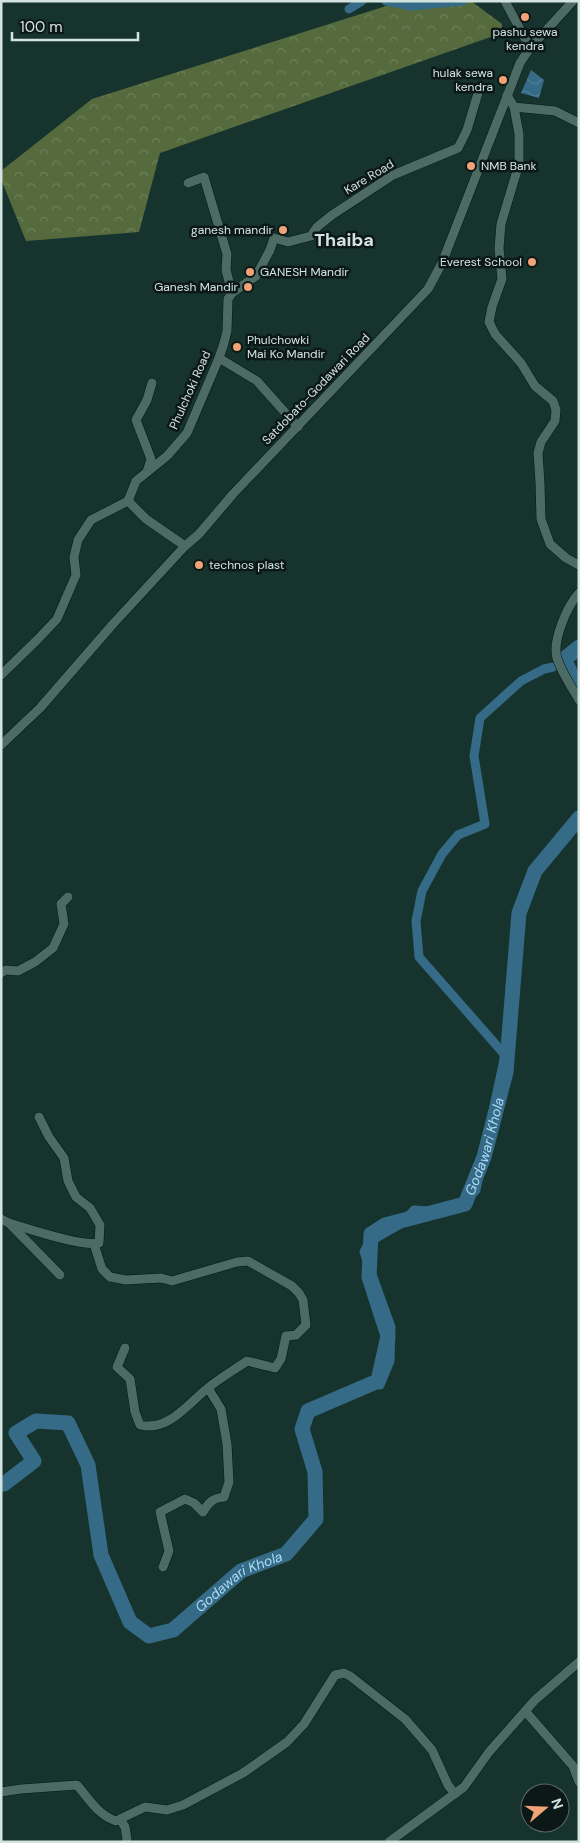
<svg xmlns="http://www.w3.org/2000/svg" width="580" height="1843" font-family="'DM Sans',sans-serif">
  <defs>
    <pattern id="forest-crowns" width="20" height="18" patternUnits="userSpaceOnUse" patternTransform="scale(1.25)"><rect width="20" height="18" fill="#556b3d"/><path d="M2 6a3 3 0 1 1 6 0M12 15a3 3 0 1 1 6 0" fill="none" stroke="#6d8059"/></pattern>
    <pattern id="water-waves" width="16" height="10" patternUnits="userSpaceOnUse" patternTransform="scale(1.25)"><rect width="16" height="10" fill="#356b87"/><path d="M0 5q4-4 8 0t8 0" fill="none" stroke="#518098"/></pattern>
  </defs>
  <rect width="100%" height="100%" fill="#17332e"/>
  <polygon fill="url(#forest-crowns)" points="402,1 471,1 502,24 502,33 160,153 139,232 26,241 1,179 1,171 92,99"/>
  <polygon fill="url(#water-waves)" points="531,70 544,80 539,98 521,93"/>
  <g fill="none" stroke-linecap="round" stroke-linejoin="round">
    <g stroke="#356b87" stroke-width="9">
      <polyline points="386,1 411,6 463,1"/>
      <polyline points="349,9 362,1"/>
      <polyline points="568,660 579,652"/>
      <polyline points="380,1385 390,1361 391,1327 364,1252 369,1242 402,1223 414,1210 444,1212 458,1208 476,1190 505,1055 419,957 416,921 422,891 442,854 458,835 485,824 474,756 480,718 521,681 544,669 553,667"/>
    </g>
    <g stroke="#356b87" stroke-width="15">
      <polyline points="579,647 564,659 579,690"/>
      <path id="s1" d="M1,1484H4L34,1461L16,1433L36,1421L68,1423L88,1465L101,1555L130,1622L149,1636L173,1630L241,1571L286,1554L316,1519L315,1472L302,1429L308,1411L378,1381L388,1336L369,1277L371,1234L385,1225L465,1204L484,1157L506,1072L519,913L535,871L579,818"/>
    </g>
    <g stroke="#001a16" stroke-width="10">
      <g id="minor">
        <polyline points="505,1 530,48"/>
        <polyline points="507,95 514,107 519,134 519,164 501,224 499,248 502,279 492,307 489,322 495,334 521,363 535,386 553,401 556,410 555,421 541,442 538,453 540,483 541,519 550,544 566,558 579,565"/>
        <polyline points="514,107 555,111 579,123"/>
        <polyline points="188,183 204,177 227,254 226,270 232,293"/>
        <polyline points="219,358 257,381 298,427"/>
        <polyline points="147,472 151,459 136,420 147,400 152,383"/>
        <polyline points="128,501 146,519 185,546"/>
        <path d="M579,593C567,606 552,641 557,658C561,672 572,687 579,700"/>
        <polyline points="1,675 37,640 57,619 76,575 74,557 78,540 91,520 128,501 136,481 167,456 187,433 219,358 224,343 227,331 228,299 232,293 256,276 270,250 274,238 288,242 311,236 317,227 332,215 393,175 458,148 467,130 478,93"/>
        <polyline points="1,745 40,708 113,624 185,546 199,534 233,494 428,289 442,263 520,63 530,48 573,1"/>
        <polyline points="1,973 6,970 18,971 35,962 53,948 64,924 61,904 68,897"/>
        <polyline points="1,1219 9,1223 60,1275"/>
        <path d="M9,1223C29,1229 81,1247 99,1243L100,1225L90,1208L76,1197L68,1181L64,1158L49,1137L39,1117"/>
        <path d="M94,1244L102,1269L110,1277L126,1280L161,1278L172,1281L237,1262L248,1261L292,1286L299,1293L303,1300L306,1325L296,1335L286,1336L281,1359L275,1368L247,1361C234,1370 220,1378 208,1388C188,1403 169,1432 140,1425L135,1412L130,1379L117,1367L125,1348"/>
        <path d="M163,1567L169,1551L160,1512L185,1499L194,1503L203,1512C209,1502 213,1498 224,1497L229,1482L227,1444L221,1409L208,1388"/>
        <polyline points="526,1712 573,1766 579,1782"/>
        <path d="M1,1792L21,1789L77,1785C89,1799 98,1815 116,1821L145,1807L167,1810L183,1805L243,1773L263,1759L287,1742L304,1724L335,1675L344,1673L350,1676L405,1719L432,1750L448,1785L455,1794"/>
        <polyline points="120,1819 125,1827 127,1839 126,1842"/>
        <polyline points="389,1842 464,1787 489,1752 535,1700 579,1662"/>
      </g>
    </g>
    <use href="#minor" stroke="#4d6a65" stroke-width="9"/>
  </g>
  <g fill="#efa376" stroke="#0c1816" stroke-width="2">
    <circle cx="525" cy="17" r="5"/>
    <circle cx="503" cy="80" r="5"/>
    <circle cx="471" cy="166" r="5"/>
    <circle cx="283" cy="230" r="5"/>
    <circle cx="532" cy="262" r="5"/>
    <circle cx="250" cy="272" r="5"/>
    <circle cx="248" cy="287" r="5"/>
    <circle cx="237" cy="347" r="5"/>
    <circle cx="199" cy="565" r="5"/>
  </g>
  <g text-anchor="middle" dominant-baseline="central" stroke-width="5" stroke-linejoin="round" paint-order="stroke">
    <g font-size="12" fill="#d3e3df" stroke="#0c1816" text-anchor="end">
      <text x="525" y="32" text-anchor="middle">pashu sewa<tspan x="525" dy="14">kendra</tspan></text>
      <text x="493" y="73">hulak sewa<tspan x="493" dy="14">kendra</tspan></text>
      <text x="481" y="166" text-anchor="start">NMB Bank</text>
      <text x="273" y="230">ganesh mandir</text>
      <text x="522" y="262">Everest School</text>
      <text x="260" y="272" text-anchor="start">GANESH Mandir</text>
      <text x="238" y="287">Ganesh Mandir</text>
      <text x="247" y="340" text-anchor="start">Phulchowki<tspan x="247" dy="14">Mai Ko Mandir</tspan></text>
      <text x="209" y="565" text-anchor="start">technos plast</text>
    </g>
    <g font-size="12" fill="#d3e3df" stroke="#0c1816">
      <text transform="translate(369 177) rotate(-31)">Kare Road</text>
      <text transform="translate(316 389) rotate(-46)">Satdobato-Godawari Road</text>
      <text transform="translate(190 390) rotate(-66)">Phulchoki Road</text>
    </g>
    <g font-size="14" font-style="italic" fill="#acdbf6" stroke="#0c1816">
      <text stroke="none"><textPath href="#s1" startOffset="1071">Godawari Khola</textPath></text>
      <text stroke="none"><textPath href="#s1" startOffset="471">Godawari Khola</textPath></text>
    </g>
    <g font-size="18" font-weight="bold" fill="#d3e3df" stroke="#0c1816">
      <text x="344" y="240">Thaiba</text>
    </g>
  </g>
  <rect width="580" height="1843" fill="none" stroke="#d3e3df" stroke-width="5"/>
  <g transform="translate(545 1808) rotate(71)"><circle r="24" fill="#0c1816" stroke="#5c6966"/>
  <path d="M0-4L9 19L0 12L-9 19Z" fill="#efa376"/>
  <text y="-8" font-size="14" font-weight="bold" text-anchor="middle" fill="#d3e3df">N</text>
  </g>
  <path d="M12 32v8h126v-8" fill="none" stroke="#d3e3df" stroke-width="2.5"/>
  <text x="20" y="32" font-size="15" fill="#d3e3df" stroke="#0c1816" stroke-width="4" paint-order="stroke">100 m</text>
</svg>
